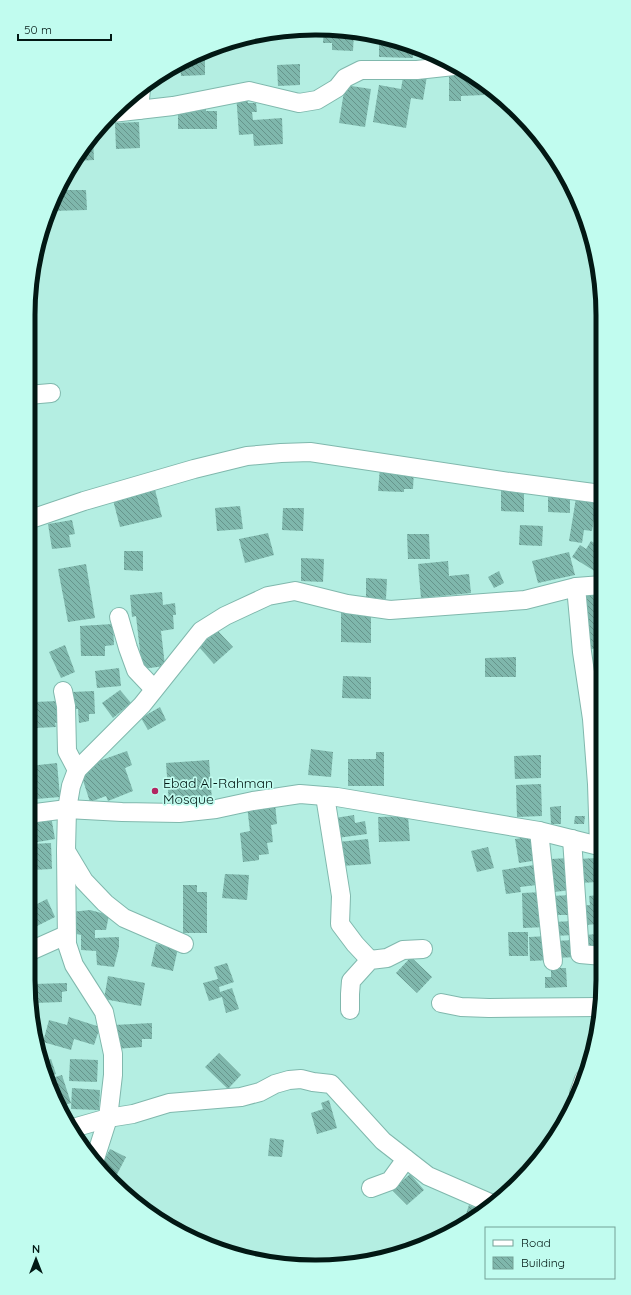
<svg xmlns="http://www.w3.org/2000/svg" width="631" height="1295" font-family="Quicksand,sans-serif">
  <defs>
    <pattern id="building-back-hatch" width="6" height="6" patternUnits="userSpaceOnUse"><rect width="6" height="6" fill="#7fb7ac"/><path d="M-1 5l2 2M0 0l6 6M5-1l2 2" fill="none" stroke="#66948b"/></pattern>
  </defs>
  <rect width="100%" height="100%" fill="#b4eee2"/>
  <g fill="url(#building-back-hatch)">
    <polygon points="324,29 354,32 353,51 332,50 332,43 323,43"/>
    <polygon points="379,36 413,46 413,58 379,57"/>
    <polygon points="205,50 205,75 181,76 180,64"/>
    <polygon points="300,64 300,85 278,86 277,65"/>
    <polygon points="449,71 456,71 459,77 463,77 463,72 478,80 478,85 484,85 484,95 461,96 461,101 449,101"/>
    <polygon points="427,76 423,100 411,98 406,128 373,122 379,85 401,89 403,77"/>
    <polygon points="345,85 371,89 365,127 339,123"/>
    <polygon points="247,92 248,103 256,103 257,112 252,112 253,120 282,118 283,144 254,146 253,134 239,135 236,93"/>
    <polygon points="178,107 206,107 206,111 217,111 217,129 178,129"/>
    <polygon points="139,122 140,148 116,149 115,123"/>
    <polygon points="93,136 94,160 74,161 77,156"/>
    <polygon points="58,190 86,190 87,210 51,211 51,203"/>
    <polygon points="380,467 414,469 413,489 404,489 404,492 378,491"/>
    <polygon points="154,486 162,517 120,527 112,496"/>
    <polygon points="501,490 524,491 524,512 501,511"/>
    <polygon points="548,494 570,495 570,513 548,512"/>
    <polygon points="576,498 601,501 601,513 595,512 592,531 584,530 582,543 569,541"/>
    <polygon points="240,506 243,529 217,531 215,508"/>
    <polygon points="283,508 304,508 303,531 282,530"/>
    <polygon points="598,514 601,515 601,541 596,539 599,528 594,526"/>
    <polygon points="72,520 75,534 69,535 71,547 52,549 48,524"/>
    <polygon points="520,525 543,526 542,546 519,545"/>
    <polygon points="268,533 274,555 245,563 239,539"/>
    <polygon points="407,534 429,534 430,559 408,559"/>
    <polygon points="591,541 601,547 596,556 602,559 602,563 596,572 572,557 580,545 586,549"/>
    <polygon points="124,551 143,551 143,571 124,570"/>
    <polygon points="569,552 575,575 538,583 532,561"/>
    <polygon points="301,558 324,559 323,582 301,581"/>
    <polygon points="448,561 449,576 469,574 471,593 421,598 418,564"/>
    <polygon points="86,564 95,618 68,622 58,569"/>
    <polygon points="499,571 504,583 494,588 488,577"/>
    <polygon points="366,578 387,579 386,599 366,598"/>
    <polygon points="162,592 163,605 175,603 176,615 173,615 174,629 161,631 165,666 142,669 136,616 132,617 130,595"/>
    <polygon points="602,594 602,648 591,649 584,596"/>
    <polygon points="341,611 371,611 371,643 341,642"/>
    <polygon points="28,621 36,621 37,646 28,646"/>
    <polygon points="113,624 114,645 105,646 105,656 81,656 80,626"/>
    <polygon points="217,630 233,647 214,664 199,647"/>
    <polygon points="65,645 75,672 61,678 49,652"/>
    <polygon points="516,657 516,677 485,677 485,658"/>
    <polygon points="119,668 121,686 97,688 95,671"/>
    <polygon points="590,674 602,674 602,701 592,702"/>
    <polygon points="343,676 371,677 371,699 342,698"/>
    <polygon points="120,690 131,703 113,718 102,703"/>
    <polygon points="94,691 95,714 89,714 89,721 79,723 78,709 72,709 72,692"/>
    <polygon points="59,701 61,723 55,723 56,727 35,728 33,702"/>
    <polygon points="160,707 166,720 148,730 141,718"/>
    <polygon points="311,749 333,752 331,777 308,775"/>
    <polygon points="127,751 132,765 125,768 133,791 108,801 106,796 90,802 79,768"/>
    <polygon points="376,752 384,752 384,786 348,786 348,759 376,759"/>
    <polygon points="541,755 541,778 515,779 514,756"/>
    <polygon points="209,760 212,800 169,803 166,763"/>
    <polygon points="57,763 60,797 36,799 36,804 28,804 29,766"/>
    <polygon points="541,784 542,816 517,817 516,785"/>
    <polygon points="275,803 277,824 271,825 273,842 267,843 269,854 259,855 259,860 243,862 240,833 250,831 247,806"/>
    <polygon points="561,806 561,824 551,824 550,807"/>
    <polygon points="354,815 355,823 365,821 367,834 337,838 335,818"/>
    <polygon points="51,816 55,839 32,843 28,821"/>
    <polygon points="408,816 410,841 379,842 378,817"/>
    <polygon points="575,816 585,816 584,824 574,824"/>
    <polygon points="535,836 539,860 519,863 515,839"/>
    <polygon points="368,839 371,864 341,866 338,842"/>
    <polygon points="51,843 52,869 32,870 31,844"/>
    <polygon points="488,847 494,868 477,872 471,851"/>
    <polygon points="569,858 572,890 554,892 551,859"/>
    <polygon points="598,858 599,882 578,883 577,859"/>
    <polygon points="534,865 537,885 520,887 521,892 506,894 502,870"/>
    <polygon points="225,874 249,875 247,900 222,898"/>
    <polygon points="183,885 197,885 197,892 207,892 207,933 183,933"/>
    <polygon points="543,892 546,927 523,928 522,893"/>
    <polygon points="574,895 575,915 550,915 550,896"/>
    <polygon points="598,895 601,924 583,925 581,906 590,905 589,896"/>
    <polygon points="47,899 55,917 37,926 29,908"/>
    <polygon points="90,910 109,915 106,930 95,930 95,938 119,937 119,947 114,967 97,965 96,951 81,950 81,935 72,933 71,912"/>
    <polygon points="575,921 576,935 552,936 552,922"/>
    <polygon points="508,932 528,932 528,956 509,956"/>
    <polygon points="598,934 599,949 585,950 584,935"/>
    <polygon points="549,936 550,960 530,961 529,937"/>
    <polygon points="576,940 576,957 555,958 554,941"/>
    <polygon points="156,944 178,948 173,971 151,966"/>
    <polygon points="411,957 432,977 417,993 396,973"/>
    <polygon points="227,963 234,982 219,987 220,992 232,988 239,1009 226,1013 222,997 209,1001 203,983 218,979 214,967"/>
    <polygon points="551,968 566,968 567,987 545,988 545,977 551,977"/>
    <polygon points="108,976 145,983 141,1006 104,999"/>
    <polygon points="67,983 67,991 62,992 62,1002 34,1003 34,984"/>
    <polygon points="69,1017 100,1027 94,1045 74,1039 71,1050 43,1042 49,1020 67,1025"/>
    <polygon points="152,1023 152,1039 142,1039 142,1047 115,1049 114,1025"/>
    <polygon points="219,1053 241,1075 228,1089 205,1067"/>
    <polygon points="51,1059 56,1074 46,1077 42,1062"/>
    <polygon points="70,1059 98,1060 97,1082 69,1081"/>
    <polygon points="62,1075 71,1103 62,1106 51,1087 55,1085 52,1078"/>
    <polygon points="72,1088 100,1090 99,1110 71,1109"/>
    <polygon points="329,1100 337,1128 317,1134 311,1113 323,1109 321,1103"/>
    <polygon points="270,1138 284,1140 282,1157 268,1156"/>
    <polygon points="110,1149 126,1157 113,1182 100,1168"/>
    <polygon points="410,1174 424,1190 407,1205 392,1190"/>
    <polygon points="469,1205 481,1210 463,1223"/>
  </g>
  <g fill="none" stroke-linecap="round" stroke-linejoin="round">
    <g stroke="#80b8ad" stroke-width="20">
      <g id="minor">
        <polyline points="139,110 141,89"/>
        <polyline points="112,113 173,106 249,91 299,103 317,100 337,88 345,78 361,70 417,70 454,66"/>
        <polyline points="28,395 51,393"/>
        <polyline points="28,520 84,501 194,469 247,456 281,453 310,452 510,482 601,494"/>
        <polyline points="576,587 582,652 592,719 597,784 599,846"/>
        <polyline points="119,617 128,648 136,670 154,689"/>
        <polyline points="63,691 66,706 67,751 77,770"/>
        <polyline points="325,796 341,896 340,924 355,944 370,960"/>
        <polyline points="28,814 67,809 122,812 179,813 216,809 253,801 300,794 337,797 539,831 603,847"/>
        <polyline points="539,831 553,961"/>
        <polyline points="572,839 580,954 603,956"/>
        <polyline points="66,851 84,881 105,903 124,918 184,944"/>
        <polyline points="28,952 66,935"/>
        <polyline points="441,1003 461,1007 489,1008 600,1007"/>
        <polyline points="350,1010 350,994 351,981 370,960 387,958 403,950 423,949"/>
        <polyline points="579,1093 584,1079"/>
        <polyline points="73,1128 108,1118 133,1114 169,1103 241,1097 260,1092 275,1084 289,1080 301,1079 313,1082 331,1084 383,1141 428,1176 490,1203"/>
        <polyline points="94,1162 108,1118 113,1075 113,1054 104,1012 74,965 67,944 66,850 67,809 71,786 77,770 142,705 201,631 225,616 268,596 295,591 347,604 390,610 525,600 576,587 602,585"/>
        <polyline points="371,1188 390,1181 406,1159"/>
      </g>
    </g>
    <use href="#minor" stroke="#fff" stroke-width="18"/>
  </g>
  <circle fill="#b22662" stroke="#c1fcef" stroke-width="1.5" cx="155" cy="791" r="4"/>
  <g text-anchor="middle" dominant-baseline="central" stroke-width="3.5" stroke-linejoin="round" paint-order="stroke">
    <g font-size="14" fill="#021814" stroke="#c1fcef" text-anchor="start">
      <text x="163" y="783">Ebad Al-Rahman<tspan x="163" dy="16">Mosque</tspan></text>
    </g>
  </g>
  <path d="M0 0H631V1295H0ZM315 35H316A280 280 0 0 1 596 315V980A280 280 0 0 1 316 1260H315A280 280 0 0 1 35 980V315A280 280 0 0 1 315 35Z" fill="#c1fcef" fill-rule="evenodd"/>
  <path fill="none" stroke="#021814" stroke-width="5" d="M315 35H316A280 280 0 0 1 596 315V980A280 280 0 0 1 316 1260H315A280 280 0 0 1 35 980V315A280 280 0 0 1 315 35Z"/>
  <rect x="485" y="1227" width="130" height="52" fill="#c1fcef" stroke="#75a197"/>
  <rect x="493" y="1240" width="20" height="6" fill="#ffffff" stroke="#75a197"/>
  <text x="521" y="1247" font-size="12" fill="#021814">Road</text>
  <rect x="493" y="1257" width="20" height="12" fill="url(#building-back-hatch)" stroke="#75a197"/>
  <text x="521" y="1267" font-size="12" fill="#021814">Building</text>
  <g transform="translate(36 1259)" stroke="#c1fcef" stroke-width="3" paint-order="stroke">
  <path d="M0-3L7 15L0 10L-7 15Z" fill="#021814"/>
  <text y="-6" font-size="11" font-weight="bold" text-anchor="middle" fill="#021814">N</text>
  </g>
  <path d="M18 34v6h93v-6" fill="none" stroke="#021814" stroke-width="2"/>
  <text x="24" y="34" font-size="12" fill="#021814" stroke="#c1fcef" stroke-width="3" paint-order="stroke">50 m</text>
</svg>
